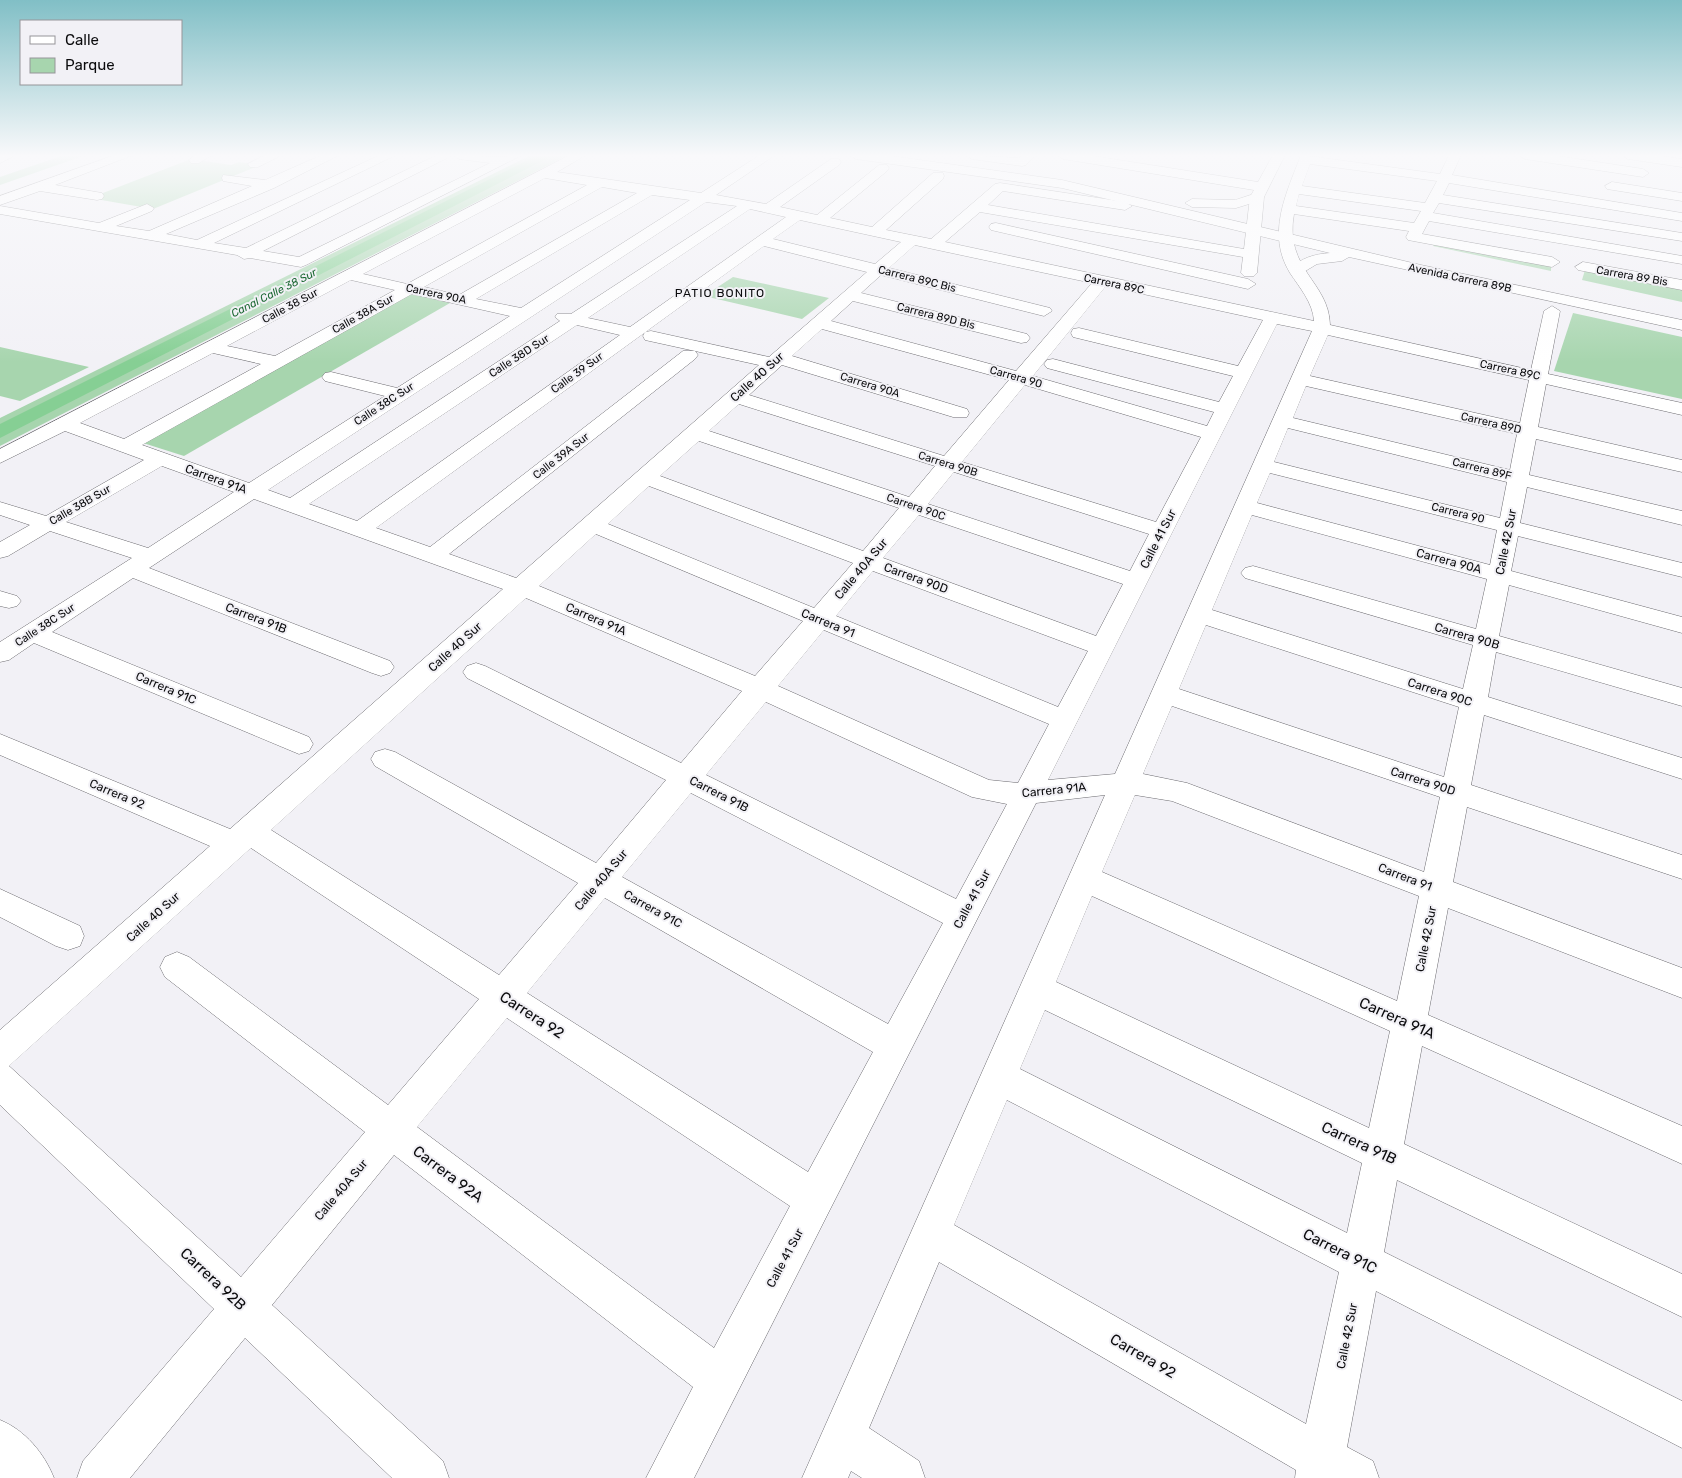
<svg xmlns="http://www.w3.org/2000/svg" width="1682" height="1478" font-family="Rubik,sans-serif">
  <rect width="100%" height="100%" fill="#f2f1f6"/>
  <g fill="#a7d5ae">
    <polygon points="64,155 86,155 0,185 0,177"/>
    <polygon points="531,155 568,155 0,446 0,418"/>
    <polygon points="191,159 231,165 239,162 260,165 153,209 90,198"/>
    <polygon points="1435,243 1551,264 1551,271 1433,246"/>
    <polygon points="1585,270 1682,287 1682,302 1582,280"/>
    <polygon points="733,277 829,298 802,319 704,296"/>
    <polygon points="410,294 450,303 184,456 140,442"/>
    <polygon points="1573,313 1682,337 1682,399 1554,371"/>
    <polygon points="0,347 89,367 20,401 0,396"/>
  </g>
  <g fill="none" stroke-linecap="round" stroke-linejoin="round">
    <polygon fill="#86cf94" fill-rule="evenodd" points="538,155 554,155 0,438 0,424"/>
    <g stroke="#6c6b70" stroke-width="1">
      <g id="minor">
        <polygon points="0,155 16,155 0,163"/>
        <polygon points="115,155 133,155 55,185 102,193 104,196 102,199 97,200 40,191 0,205 0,196"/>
        <polygon points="195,155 212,155 199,163 191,163 189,160"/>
        <polygon points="265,155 282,155 258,167 250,167 248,164"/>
        <polygon points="322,155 339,155 274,188 166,234 197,240 380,155 396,155 214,243 246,248 437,155 453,155 263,251 299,257 490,163 459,159 453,155 501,157 522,155 306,265 301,267 250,258 244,259 237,255 0,214 0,206 99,223 147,204 154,208 152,211 116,226 149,231 252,186 223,181 222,178 223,175 265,180"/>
        <path d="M570,155H586L557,172L701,193L760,155H775L716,195L766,204L831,159H839L841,162L839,165L780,207L817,215L879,165H887L889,168L887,171L830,218L872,227L933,173H943L944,176L943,179L886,230L931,239L995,184L1000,183L1125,202L1132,206L1125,210L1003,191L988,205L1244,249L1250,197L1254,190L1063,159L1057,155H1087L1258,182L1273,155H1285L1264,197L1257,273L1254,276H1244L1241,273L1243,257L980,212L945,242L1314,321C1313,303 1300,288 1290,273C1266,234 1286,194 1301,155L1440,174L1449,155H1461L1452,175L1682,213V221L1449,183L1443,195L1682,233V241L1439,203L1433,213L1682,256V264L1429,221L1422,234L1552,257L1560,262L1552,267L1408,240L1406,237L1409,231L1294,214C1284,270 1329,281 1330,325L1531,370L1544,311L1552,306L1560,311L1548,374L1682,403V415L1546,384L1538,427L1682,460V472L1536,439L1529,475L1682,511V525L1527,487L1520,523L1682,563V577L1518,536L1511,571L1682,617V633L1509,585L1499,636L1682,688V706L1496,652L1488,697L1682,758V779L1484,715L1471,785L1682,855V879L1467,807L1453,882L1682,968V998L1448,908L1428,1015L1682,1126V1164L1422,1046L1404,1144L1682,1274V1317L1397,1180L1384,1252L1682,1401V1448L1376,1291L1347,1447L1373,1461L1379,1478H1295L1296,1470L939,1262L869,1428L919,1461L925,1478H862L851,1471L848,1478H802L1105,795L1036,803L694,1478H646L693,1387L394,1155L272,1305L443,1461L449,1478H392L245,1338L130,1478H77L83,1461L214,1309L0,1105V1030L210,846L0,755V734L230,829L503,589L254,499L149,568L390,661L394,667L390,673L381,676L372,673L133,578L52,632L309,737L313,744L309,751L299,754L34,643L9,660L0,662V642L132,558L50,531L8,556L0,558V542L30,525L0,515V502L46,516L144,460L65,431L0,463V449ZM1310,164L1437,181L1425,203L1302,186ZM545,178L587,185L407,284L363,274ZM602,187L637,193L459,295L424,287ZM1299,194L1421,211L1414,223L1296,206ZM652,195L690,200L521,308L476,299ZM706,202L737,206L571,314H557L555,317L560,321L290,498L268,490ZM750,209L786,217L630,327L588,318ZM800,220L901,242L875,264L773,239ZM915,245L933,249L1092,283L1016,371L831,321L853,301L1021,343L1027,342L1030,338L1027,334L861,293L881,275L1044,316L1052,311L1050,308L889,268ZM764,246L867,272L769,357L651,331L645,332L643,336L645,340L759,365L516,578L449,554L695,359L698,355L695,351H683L430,547L376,528ZM351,280L395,290L275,356L227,346ZM1106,286L1263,320L1238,366L1079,328L1073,329L1071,333L1073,337L1233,376L1219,402L1053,359L1047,360L1044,364L1047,368L1214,412L1207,426L1033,376ZM412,294L510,316L397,388L331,372L325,373L322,377L325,381L385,396L249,483L142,445ZM1277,324L1312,331L1115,774L1048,780ZM577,325L620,335L357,521L309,504ZM822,329L1009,380L944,456L749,395L782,365L953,417H967L969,413L967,409L792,356ZM1328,335L1529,380L1520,423L1310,376ZM213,353L261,364L124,439L80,423ZM1025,385L1201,437L1156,522L962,462ZM1306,386L1517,434L1510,470L1293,418ZM739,404L935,466L909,497L709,431ZM1288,428L1507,482L1500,518L1274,462ZM699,441L899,508L863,551L660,476ZM162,466L234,492L148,548L66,522ZM954,472L1149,534L1130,571L928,504ZM1270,473L1497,530L1490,565L1257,503ZM649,486L853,563L814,608L608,524ZM919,515L1123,584L1096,636L883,558ZM1252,515L1487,579L1476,629L1253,566L1245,568L1241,573L1245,578L1473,645L1463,689L1212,610ZM596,534L803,621L755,676L539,586ZM873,571L1088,651L1058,707L836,616ZM526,598L742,691L681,763L485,666L476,663L467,666L463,672L467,678L666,780L596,863L395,752L385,749L375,752L371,759L375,766L578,883L499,975L271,830ZM1206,625L1459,707L1444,777L1179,689ZM824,630L1049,724L1018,783L989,780L778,686ZM766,702L972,797L1007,804L956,899L706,775ZM1172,706L1440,797L1424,872L1187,783L1143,774ZM691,793L943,923L888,1024L622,877ZM1135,795L1172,801L1419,896L1397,1001L1102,872ZM251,848L479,999L388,1105L189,957L177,952L165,957L160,967L165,977L365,1132L241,1277L9,1066ZM1092,896L1390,1031L1369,1128L1056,982ZM605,898L873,1052L808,1172L527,993ZM1045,1010L1362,1163L1347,1233L1020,1069ZM507,1018L790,1206L714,1348L417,1127ZM1007,1100L1339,1272L1306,1424L954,1225Z"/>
        <polygon points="966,155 1019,158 1022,155 1035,155 1026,165 1022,166 972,159"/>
        <polygon points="1519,155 1551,155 1643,169 1649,173 1643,177 1525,159"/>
        <polygon points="1622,155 1654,155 1682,159 1682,167 1628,159"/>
        <polygon points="1612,182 1682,193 1682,201 1607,189 1605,186"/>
        <polygon points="996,223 1248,279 1256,284 1248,289 991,230 989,227 991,224"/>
        <polygon points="1583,262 1682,280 1682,290 1578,270 1575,267"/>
        <polygon points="0,591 17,596 21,601 17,606 9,608 0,606"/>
        <polygon points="0,889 80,926 84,936 80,946 68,950 56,946 0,917"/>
        <path d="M0,1420C25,1430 44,1453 54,1478H0Z"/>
      </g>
    </g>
    <g stroke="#6c6b70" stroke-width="1">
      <g id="major">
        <path d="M850,155H884L1062,180L1421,265L1682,320V330L1349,257L1342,261L1317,264L1297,276L1289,271C1299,258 1315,254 1330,253L1062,188L856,159Z"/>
        <polygon points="1257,193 1262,194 1264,197 1262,200 1236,208 1192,207 1185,203 1192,199 1235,200"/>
      </g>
    </g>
    <use href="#minor" fill="#fff" fill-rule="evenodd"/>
    <use href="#major" fill="#fff" fill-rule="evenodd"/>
  </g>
  <linearGradient id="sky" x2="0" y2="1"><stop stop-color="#81bfc6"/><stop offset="0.43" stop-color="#f9f9fb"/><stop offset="1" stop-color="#f9f9fb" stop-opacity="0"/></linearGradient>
  <rect width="1682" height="362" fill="url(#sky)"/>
  <g text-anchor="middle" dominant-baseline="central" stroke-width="4" stroke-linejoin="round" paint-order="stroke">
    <g font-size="11" fill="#0b0b0d" stroke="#f2f1f6">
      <text transform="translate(1632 276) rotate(10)">Carrera 89 Bis</text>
      <text transform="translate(1460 278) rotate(12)">Avenida Carrera 89B</text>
      <text transform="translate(917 279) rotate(14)">Carrera 89C Bis</text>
      <text transform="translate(1114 284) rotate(12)">Carrera 89C</text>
      <text transform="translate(436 294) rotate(12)">Carrera 90A</text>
      <text transform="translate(290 306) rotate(-28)">Calle 38 Sur</text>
      <text transform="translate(363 314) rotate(-29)">Calle 38A Sur</text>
      <text transform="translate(936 316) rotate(14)">Carrera 89D Bis</text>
      <text transform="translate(519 356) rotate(-33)">Calle 38D Sur</text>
      <text transform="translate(1510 370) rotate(12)">Carrera 89C</text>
      <text transform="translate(577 373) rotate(-36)">Calle 39 Sur</text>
      <text transform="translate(1016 377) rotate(16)">Carrera 90</text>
      <text transform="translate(870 385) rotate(17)">Carrera 90A</text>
      <text transform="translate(384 404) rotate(-33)">Calle 38C Sur</text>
      <text transform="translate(1491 423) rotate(13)">Carrera 89D</text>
      <text transform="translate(561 456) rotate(-38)">Calle 39A Sur</text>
      <text transform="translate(948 464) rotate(17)">Carrera 90B</text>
      <text transform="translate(1482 469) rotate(14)">Carrera 89F</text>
      <text transform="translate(80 505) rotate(-30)">Calle 38B Sur</text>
      <text transform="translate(916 507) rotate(19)">Carrera 90C</text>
      <text transform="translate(1458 513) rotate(14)">Carrera 90</text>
      <text transform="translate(45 625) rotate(-33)">Calle 38C Sur</text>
    </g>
    <g font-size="11" font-style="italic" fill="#1b6832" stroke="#f2f1f6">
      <text transform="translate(274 293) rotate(-27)">Canal Calle 38 Sur</text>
    </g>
    <g font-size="12" letter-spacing="1" fill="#0b0b0d" stroke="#f2f1f6">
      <text x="720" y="293">PATIO BONITO</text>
    </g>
    <g font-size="12" fill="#0b0b0d" stroke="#f2f1f6">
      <text transform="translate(757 377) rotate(-42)">Calle 40 Sur</text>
      <text transform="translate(216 479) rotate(20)">Carrera 91A</text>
      <text transform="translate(1158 539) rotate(-63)">Calle 41 Sur</text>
      <text transform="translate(1506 542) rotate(-79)">Calle 42 Sur</text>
      <text transform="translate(1449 561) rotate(15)">Carrera 90A</text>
      <text transform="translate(861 569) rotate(-50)">Calle 40A Sur</text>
      <text transform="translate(916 578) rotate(20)">Carrera 90D</text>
      <text transform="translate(256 618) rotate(21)">Carrera 91B</text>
      <text transform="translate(596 619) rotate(23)">Carrera 91A</text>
      <text transform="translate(828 623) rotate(22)">Carrera 91</text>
      <text transform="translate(1467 636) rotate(16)">Carrera 90B</text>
      <text transform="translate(455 647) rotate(-42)">Calle 40 Sur</text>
      <text transform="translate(166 688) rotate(23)">Carrera 91C</text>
      <text transform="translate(1440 692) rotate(18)">Carrera 90C</text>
      <text transform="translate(1423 781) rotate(18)">Carrera 90D</text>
      <text transform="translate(1054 790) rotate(-6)">Carrera 91A</text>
      <text transform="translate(117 794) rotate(23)">Carrera 92</text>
      <text transform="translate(719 794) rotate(27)">Carrera 91B</text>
      <text transform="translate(1405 877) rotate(21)">Carrera 91</text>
      <text transform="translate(601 880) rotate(-50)">Calle 40A Sur</text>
      <text transform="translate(972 899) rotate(-62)">Calle 41 Sur</text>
      <text transform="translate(653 909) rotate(29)">Carrera 91C</text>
      <text transform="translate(153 917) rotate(-42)">Calle 40 Sur</text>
      <text transform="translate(1426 939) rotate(-79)">Calle 42 Sur</text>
      <text transform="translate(341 1190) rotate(-50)">Calle 40A Sur</text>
      <text transform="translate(785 1258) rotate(-62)">Calle 41 Sur</text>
      <text transform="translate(1347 1336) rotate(-79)">Calle 42 Sur</text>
    </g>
    <g font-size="15" fill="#0b0b0d" stroke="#f2f1f6">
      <text transform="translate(532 1015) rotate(33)">Carrera 92</text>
      <text transform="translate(1397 1018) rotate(24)">Carrera 91A</text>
      <text transform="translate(1359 1143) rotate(25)">Carrera 91B</text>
      <text transform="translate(448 1174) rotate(37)">Carrera 92A</text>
      <text transform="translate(1340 1251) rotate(27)">Carrera 91C</text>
      <text transform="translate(213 1279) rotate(43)">Carrera 92B</text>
      <text transform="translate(1143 1356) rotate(30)">Carrera 92</text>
    </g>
  </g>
  <rect x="20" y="20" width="162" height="65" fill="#f2f1f6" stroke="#969599"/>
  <rect x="30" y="36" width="25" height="8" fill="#ffffff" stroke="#969599"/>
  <text x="65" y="45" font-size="15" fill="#0b0b0d">Calle</text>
  <rect x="30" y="58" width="25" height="15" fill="#a7d5ae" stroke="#969599"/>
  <text x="65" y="70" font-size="15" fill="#0b0b0d">Parque</text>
</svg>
